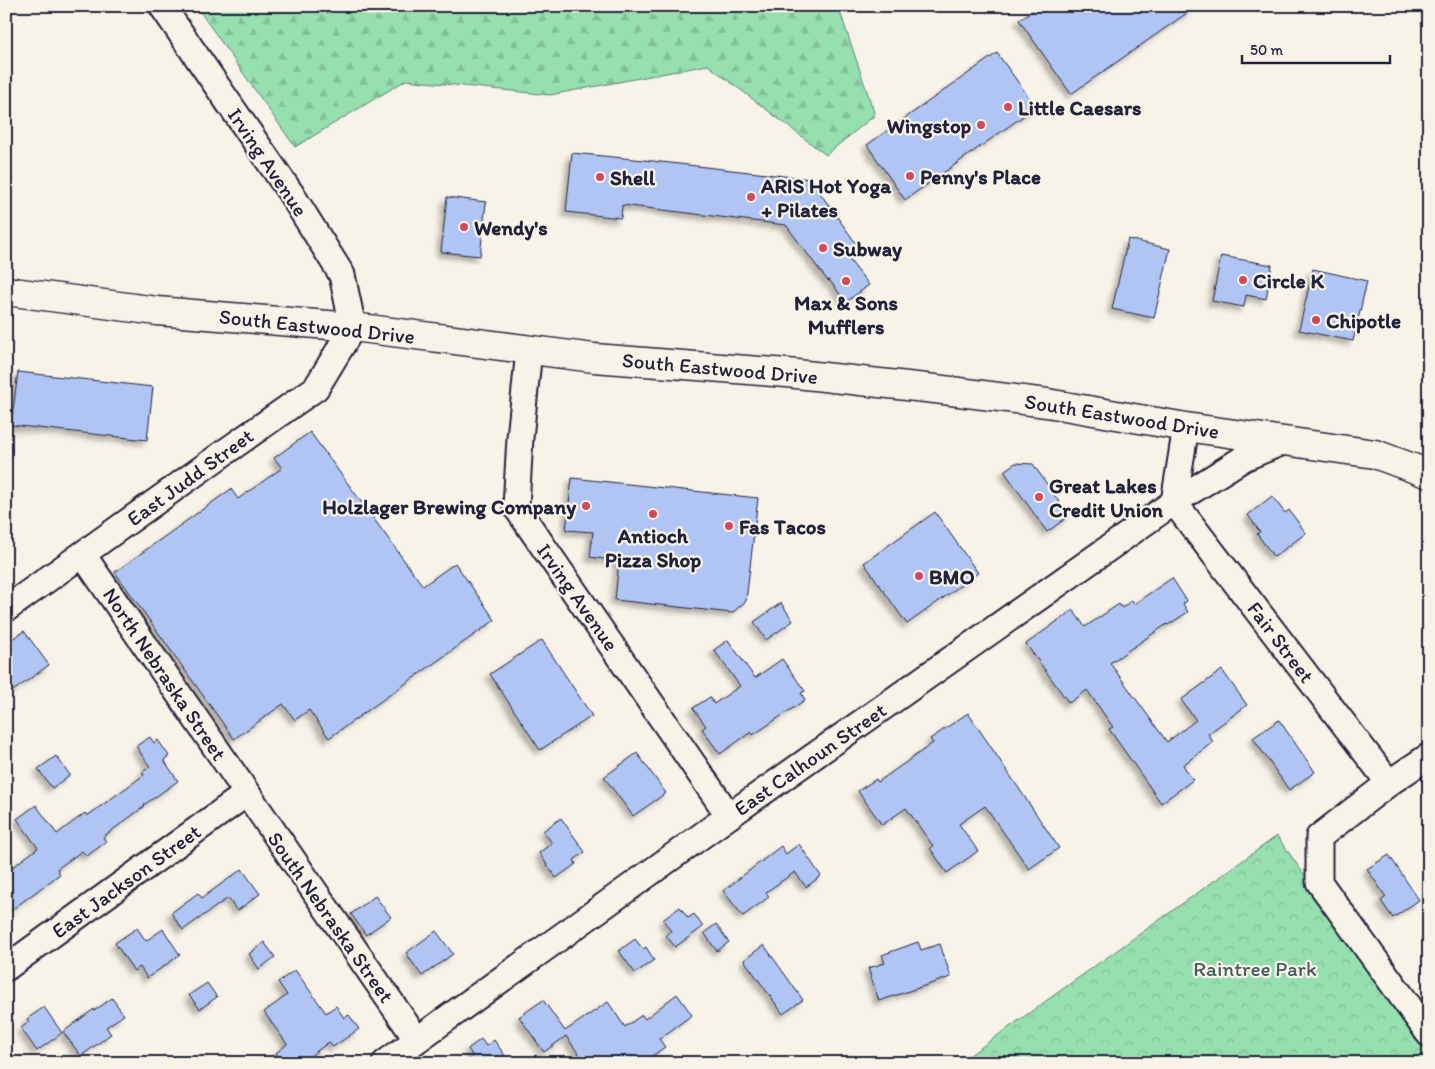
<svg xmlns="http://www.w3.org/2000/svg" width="1435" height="1069" font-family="Itim,sans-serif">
  <defs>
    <pattern id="forest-firs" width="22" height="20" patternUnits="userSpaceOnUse" patternTransform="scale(1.25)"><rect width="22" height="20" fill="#96dfae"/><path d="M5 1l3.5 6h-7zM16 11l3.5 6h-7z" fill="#81bf97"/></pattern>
    <pattern id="park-crowns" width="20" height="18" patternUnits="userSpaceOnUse" patternTransform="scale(1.25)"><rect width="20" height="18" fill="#96dfae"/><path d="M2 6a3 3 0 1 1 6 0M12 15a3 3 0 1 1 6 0" fill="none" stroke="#81bf97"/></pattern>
    <filter id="shadow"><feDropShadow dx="-4.5" dy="4.5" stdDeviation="2.5" flood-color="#0004"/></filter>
  </defs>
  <rect width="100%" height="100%" fill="#f7f3e8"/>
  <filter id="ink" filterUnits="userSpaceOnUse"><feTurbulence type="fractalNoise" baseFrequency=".02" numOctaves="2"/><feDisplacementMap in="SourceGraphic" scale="10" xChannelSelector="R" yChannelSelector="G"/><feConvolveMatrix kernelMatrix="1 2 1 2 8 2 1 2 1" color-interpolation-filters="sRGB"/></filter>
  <g filter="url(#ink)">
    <polygon fill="url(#forest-firs)" stroke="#5c8074" points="196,6 838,6 875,115 826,155 708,65 550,95 406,80 295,147"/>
    <polygon fill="url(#park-crowns)" stroke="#5c8074" points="1277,836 1429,1051 1429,1063 959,1063"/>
    <g fill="#b0c5f4" stroke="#22223b" filter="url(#shadow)">
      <polygon points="1039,6 1197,6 1071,94 1019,20"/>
      <polygon points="997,53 1036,107 905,200 867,145"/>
      <polygon points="572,153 644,160 810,179 860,249 848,258 869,285 846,302 830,281 827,280 786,225 622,205 621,218 566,212"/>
      <polygon points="447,197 486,202 480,256 441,252"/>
      <polygon points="1128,239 1170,249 1154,318 1112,309"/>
      <polygon points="1221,256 1272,265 1266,299 1246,295 1244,307 1212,301"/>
      <polygon points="1313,269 1367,281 1353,341 1299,330"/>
      <polygon points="18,372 153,387 147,440 11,425"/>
      <polygon points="310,432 423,586 455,563 495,620 329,738 309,710 295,720 283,704 234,739 115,572 231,489 238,499 282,468 274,458"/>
      <polygon points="1015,463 1033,464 1069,516 1047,532 1004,471"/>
      <polygon points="572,478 758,498 746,601 732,613 615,600 619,561 590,557 593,532 566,530"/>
      <polygon points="1272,496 1285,513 1289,510 1306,533 1274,557 1257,534 1260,532 1248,515"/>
      <polygon points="935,512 978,573 907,624 864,563"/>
      <polygon points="1172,578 1187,601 1183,604 1188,612 1168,625 1167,624 1110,663 1167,742 1196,720 1181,700 1222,670 1247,705 1208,734 1213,742 1183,765 1193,780 1161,803 1109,729 1113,727 1087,690 1069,703 1026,644 1073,610 1085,627 1119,604 1122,608 1132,600 1134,604"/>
      <polygon points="781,603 793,621 766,640 754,622"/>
      <polygon points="24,631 49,665 6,696 6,643"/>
      <polygon points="542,640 592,716 540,750 490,674"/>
      <polygon points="728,640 755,678 782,659 805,691 801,693 805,700 753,735 751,732 720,754 702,729 706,726 693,708 710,697 714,704 740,686 714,650"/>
      <polygon points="968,713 1059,848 1029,869 985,806 959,824 978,851 947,873 930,848 933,846 906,808 882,825 858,791 876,779 878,782 933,743 930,739"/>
      <polygon points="1279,720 1315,772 1289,790 1253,738"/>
      <polygon points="150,737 154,743 158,740 169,756 164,760 178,781 144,805 145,806 103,837 106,842 87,856 82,851 57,869 60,874 6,914 6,872 38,848 17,819 36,805 57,834 85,813 87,816 144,775 142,772 150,767 136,746"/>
      <polygon points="637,753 666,793 633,816 604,777"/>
      <polygon points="56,756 70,775 52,788 38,769"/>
      <polygon points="561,818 585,852 574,860 576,864 556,878 539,853 552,843 543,831"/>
      <polygon points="799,844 821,876 806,887 795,872 766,892 769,897 743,916 723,891 781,846 786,854"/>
      <polygon points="1389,855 1419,900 1393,918 1381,901 1386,897 1367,869"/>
      <polygon points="242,869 260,894 237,911 228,898 183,930 171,913 198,893 202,898"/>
      <polygon points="375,896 391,917 366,935 351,914"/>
      <polygon points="680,907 688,918 694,914 703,927 675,947 666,935 671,931 663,920"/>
      <polygon points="716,924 729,942 717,951 704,933"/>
      <polygon points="137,928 146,941 163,929 180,955 147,978 140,967 134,971 115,943"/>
      <polygon points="436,931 453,954 422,976 406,953"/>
      <polygon points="635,939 643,949 646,947 654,960 635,973 619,951"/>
      <polygon points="264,942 275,957 259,969 249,954"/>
      <polygon points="918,942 921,950 940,944 951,977 879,1001 868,968 885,963 882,955"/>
      <polygon points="764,945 803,1000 783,1014 744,960"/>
      <polygon points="295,970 326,1013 336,1006 344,1018 349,1015 359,1029 333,1047 329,1042 301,1063 283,1063 276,1053 287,1044 264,1012 287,995 278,982"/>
      <polygon points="207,983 217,997 200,1009 189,995"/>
      <polygon points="677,994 692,1015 659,1039 665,1047 642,1063 585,1063 566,1036 544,1052 519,1017 543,1000 565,1031 608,1002 625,1027 642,1015 645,1019"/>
      <polygon points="112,998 124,1015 106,1027 111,1034 81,1056 63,1032 94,1009 94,1011"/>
      <polygon points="44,1007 62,1033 37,1051 21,1028 29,1022 27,1019"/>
      <polygon points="481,1039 486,1046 494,1040 510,1063 464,1063 473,1056 468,1049"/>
    </g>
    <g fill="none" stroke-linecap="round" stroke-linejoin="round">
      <g stroke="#22223b" stroke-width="29">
        <g id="minor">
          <polyline points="529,350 520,438 516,507 729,816"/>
          <polyline points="1174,502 1389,783"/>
          <polyline points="1174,502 1186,427"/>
          <polyline points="83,555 417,1040"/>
          <polyline points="6,609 225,452 316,388 353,327 342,275 290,192 162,6"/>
          <polyline points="1429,756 1389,783 1319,837 1319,882 1429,1034"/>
          <polyline points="6,968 246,794"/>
          <polyline points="385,1063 729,816 1174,502 1244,458 1285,441"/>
        </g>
      </g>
      <g stroke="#22223b" stroke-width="31">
        <polyline id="major" points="6,291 157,311 353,327 594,358 787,373 935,389 1047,403 1186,427 1375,454 1429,474"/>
      </g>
      <use href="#minor" stroke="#f7f3e8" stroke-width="25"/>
      <use href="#major" stroke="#f7f3e8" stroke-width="28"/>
    </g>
  </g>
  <g fill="#d1495b" stroke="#f7f3e8" stroke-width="2">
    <circle cx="1008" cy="107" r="5"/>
    <circle cx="981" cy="125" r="5"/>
    <circle cx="910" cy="176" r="5"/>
    <circle cx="600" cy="177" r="5"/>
    <circle cx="751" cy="197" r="5"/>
    <circle cx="464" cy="227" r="5"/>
    <circle cx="823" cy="248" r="5"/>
    <circle cx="1243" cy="280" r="5"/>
    <circle cx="846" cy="281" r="5"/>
    <circle cx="1316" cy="320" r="5"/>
    <circle cx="1039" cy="497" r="5"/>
    <circle cx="586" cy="506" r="5"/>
    <circle cx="653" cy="514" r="5"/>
    <circle cx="729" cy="526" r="5"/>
    <circle cx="919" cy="576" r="5"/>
  </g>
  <g text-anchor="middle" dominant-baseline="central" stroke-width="4.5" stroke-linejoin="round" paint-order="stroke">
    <g font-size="21" font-weight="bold" fill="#22223b" stroke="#f7f3e8" text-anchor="start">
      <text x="1018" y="107">Little Caesars</text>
      <text x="971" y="125" text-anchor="end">Wingstop</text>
      <text x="920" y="176">Penny's Place</text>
      <text x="610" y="177">Shell</text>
      <text x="761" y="185">ARIS Hot Yoga<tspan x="761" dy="24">+ Pilates</tspan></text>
      <text x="474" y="227">Wendy's</text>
      <text x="833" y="248">Subway</text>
      <text x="1253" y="280">Circle K</text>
      <text x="846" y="302" text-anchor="middle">Max &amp; Sons<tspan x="846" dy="24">Mufflers</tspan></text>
      <text x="1326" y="320">Chipotle</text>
      <text x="1049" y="485">Great Lakes<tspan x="1049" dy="24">Credit Union</tspan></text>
      <text x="576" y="506" text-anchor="end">Holzlager Brewing Company</text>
      <text x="739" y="526">Fas Tacos</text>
      <text x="653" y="535" text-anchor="middle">Antioch<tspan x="653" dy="24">Pizza Shop</tspan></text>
      <text x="929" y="576">BMO</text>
    </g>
    <g font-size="21" fill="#22223b" stroke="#f7f3e8">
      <text transform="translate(268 162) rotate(56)">Irving Avenue</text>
      <text transform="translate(317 326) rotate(6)">South Eastwood Drive</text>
      <text transform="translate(720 368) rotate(5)">South Eastwood Drive</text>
      <text transform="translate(1122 416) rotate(9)">South Eastwood Drive</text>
      <text transform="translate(190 477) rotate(-36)">East Judd Street</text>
      <text transform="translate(578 597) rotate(55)">Irving Avenue</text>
      <text transform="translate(1281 642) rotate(53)">Fair Street</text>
      <text transform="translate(165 674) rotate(56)">North Nebraska Street</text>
      <text transform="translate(810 759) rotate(-35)">East Calhoun Street</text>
      <text transform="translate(126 881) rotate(-36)">East Jackson Street</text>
      <text transform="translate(331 917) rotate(55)">South Nebraska Street</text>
    </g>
    <g font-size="21" fill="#455b5e" stroke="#f7f3e8">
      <text x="1255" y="968">Raintree Park</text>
    </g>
  </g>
  <rect width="1435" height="1069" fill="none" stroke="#f7f3e8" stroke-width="25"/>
  <rect x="12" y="12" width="1410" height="1044" fill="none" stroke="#22223b" stroke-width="2" filter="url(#ink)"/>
  <path d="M1242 55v8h148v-8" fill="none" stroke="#22223b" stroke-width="2.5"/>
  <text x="1250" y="55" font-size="15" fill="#22223b" stroke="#f7f3e8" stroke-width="4" paint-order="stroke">50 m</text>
</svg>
